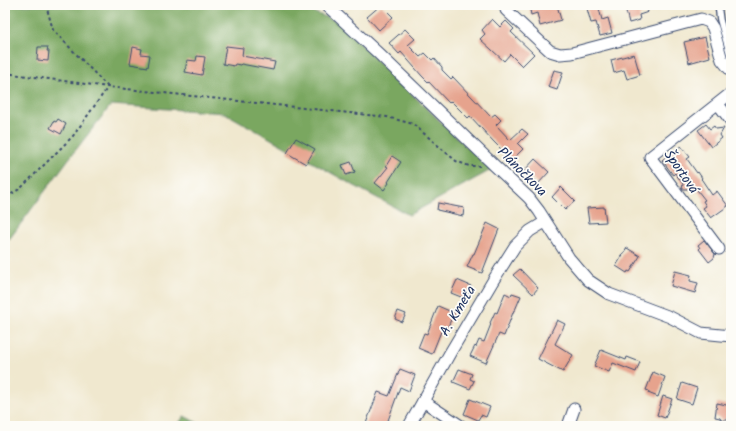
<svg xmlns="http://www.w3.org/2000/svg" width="736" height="431" font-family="Kalam,sans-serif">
  <rect width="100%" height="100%" fill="#fdfcf7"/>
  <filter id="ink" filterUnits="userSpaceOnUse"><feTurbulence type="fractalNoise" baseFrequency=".025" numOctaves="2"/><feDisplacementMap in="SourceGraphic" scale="8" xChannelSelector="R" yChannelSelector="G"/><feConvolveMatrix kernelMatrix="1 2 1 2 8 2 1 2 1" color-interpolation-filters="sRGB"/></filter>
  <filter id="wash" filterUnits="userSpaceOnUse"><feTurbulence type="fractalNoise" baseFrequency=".012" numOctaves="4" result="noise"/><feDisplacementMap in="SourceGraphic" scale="16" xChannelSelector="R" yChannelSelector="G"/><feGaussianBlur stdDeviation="0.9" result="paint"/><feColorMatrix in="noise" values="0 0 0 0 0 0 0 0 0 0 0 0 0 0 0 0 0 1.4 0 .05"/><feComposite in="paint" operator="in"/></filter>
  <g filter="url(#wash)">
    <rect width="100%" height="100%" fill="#f0e8cf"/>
    <g fill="#7aa760" stroke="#4a6b5f">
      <polygon points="5,5 279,5 310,11 337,21 414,96 491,170 409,215 349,183 225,113 111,105 68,160 5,245"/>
      <polygon points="184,416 204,426 177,426"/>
    </g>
    <g id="blocks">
      <g fill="#e6a38d">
        <polygon points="381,5 393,17 379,30 367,17"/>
        <polygon points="529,5 557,5 561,20 540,26 537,13 531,15"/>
        <polygon points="586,5 598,5 602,20 608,18 612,33 600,36 596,22 591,23"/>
        <polygon points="631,5 646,5 648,12 639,15 640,20 629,23 625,7"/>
        <polygon points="492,19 500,27 506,21 514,29 511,32 534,54 522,66 510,54 504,61 480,39 485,34 482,30"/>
        <polygon points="405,29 415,39 408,45 420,57 425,53 432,60 434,58 442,67 442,70 451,79 453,77 491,117 495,114 501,120 496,125 510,140 522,129 528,134 518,144 523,149 512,160 494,142 470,116 468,118 451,101 449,103 428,81 428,82 422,76 401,52 399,54 389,43"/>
        <polygon points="705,37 710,57 689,63 684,42"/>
        <polygon points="226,46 243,48 242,56 275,62 273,70 241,64 240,65 235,64 234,66 223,64"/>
        <polygon points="38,47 48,47 47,51 49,51 48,61 37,60"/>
        <polygon points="133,47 142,49 141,54 150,55 148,67 130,64"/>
        <polygon points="634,54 640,75 627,79 624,70 614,73 611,60"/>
        <polygon points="197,56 205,57 202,75 185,72 187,60 196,61"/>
        <polygon points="554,70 563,72 557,90 548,87"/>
        <polygon points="58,119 66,124 61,134 50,128 54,121 56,122"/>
        <polygon points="706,124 710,129 714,126 716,129 724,128 720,135 722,138 711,147 698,130"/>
        <polygon points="296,138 315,149 306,164 287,153"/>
        <polygon points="681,146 690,157 687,159 697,173 698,172 702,178 701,179 702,180 712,195 717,191 728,206 711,218 703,208 706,206 703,201 705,200 694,186 691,189 682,189 683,184 675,173 673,175 662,160"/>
        <polygon points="392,156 401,162 388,182 389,183 384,190 375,183 388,167 386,166"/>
        <polygon points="535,159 549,172 538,184 524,171"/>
        <polygon points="351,162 355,172 346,175 342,165"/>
        <polygon points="561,187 575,201 565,210 552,197"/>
        <polygon points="438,203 464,208 463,216 437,210"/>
        <polygon points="604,207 606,222 589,223 587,208"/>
        <polygon points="487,223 499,229 482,273 467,267 473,254 474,254"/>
        <polygon points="704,240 715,254 714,258 709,262 699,249 700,248 698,245"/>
        <polygon points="627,248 640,256 630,272 628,271 627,273 616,266"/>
        <polygon points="520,269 538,288 533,294 513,275"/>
        <polygon points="675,271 691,275 690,281 698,283 695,293 671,286"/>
        <polygon points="457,280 471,286 466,299 451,293"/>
        <polygon points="505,293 511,296 512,293 521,296 515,310 514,310 504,336 499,334 486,363 470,356 475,346 476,347 479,340 484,342 491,324 490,323 495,312 497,313"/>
        <polygon points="438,306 454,313 446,331 442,329 432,354 418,348 424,333 427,334"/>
        <polygon points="398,311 406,314 402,322 395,319"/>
        <polygon points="557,320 565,324 555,344 573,355 563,372 538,359"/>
        <polygon points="601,350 626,360 627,357 640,362 636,372 613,363 609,372 594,366"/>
        <polygon points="400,369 415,375 409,391 400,387 386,426 365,426 378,392 389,396"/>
        <polygon points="459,369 472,374 470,379 474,381 470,389 453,382"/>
        <polygon points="653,372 665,377 658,397 648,393 649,391 646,390"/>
        <polygon points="682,383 697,388 692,404 677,399"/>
        <polygon points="663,396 672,399 665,418 657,415"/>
        <polygon points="470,399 490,407 486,417 481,415 478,420 464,414"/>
        <polygon points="717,403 731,406 730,419 725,419 722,421 720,418 715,417"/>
      </g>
    </g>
  </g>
  <g filter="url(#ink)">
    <use href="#blocks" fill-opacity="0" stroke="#3b4b6f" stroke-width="1"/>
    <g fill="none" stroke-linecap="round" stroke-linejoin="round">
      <g stroke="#3b4b6f" stroke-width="8">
        <polyline id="lane" points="718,5 720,20 731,58"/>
      </g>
      <g stroke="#3b4b6f" stroke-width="13">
        <g id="street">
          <polyline points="326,5 337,15 378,53 494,165 529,198 539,211 569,258 588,280 609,294 670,317 701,333 731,336"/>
          <polyline points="506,10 550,51 560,54 572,53 701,19 709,22 713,28 722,60 731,71"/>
          <polyline points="718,104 731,121"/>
          <polyline points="719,249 650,157 731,93"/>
          <polyline points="423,401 461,426"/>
          <polyline points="409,426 450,353 494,279 515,246 530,231 545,222"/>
          <polyline points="568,426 574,409"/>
        </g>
      </g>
      <g stroke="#3b4b6f" stroke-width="2" stroke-dasharray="3 3" stroke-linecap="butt">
        <polyline points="46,5 53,30 108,87 387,117 413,124 456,161 469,166 480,166"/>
        <polyline points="5,73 108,87 73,136 21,188 5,198"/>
      </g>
      <use href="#lane" stroke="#fff" stroke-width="5.5"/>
      <use href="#street" stroke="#fff" stroke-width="11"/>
    </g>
  </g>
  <g text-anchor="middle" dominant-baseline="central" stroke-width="3.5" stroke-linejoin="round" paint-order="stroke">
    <g font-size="14" fill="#1b2f5e" stroke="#fdfcf7">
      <text transform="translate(522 172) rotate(45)">Plánočkova</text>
      <text transform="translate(681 172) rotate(55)">Športová</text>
      <text transform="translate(458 311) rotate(-59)">A. Kmeťa</text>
    </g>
  </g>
  <rect width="736" height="431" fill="none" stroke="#fdfcf7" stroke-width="20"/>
</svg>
